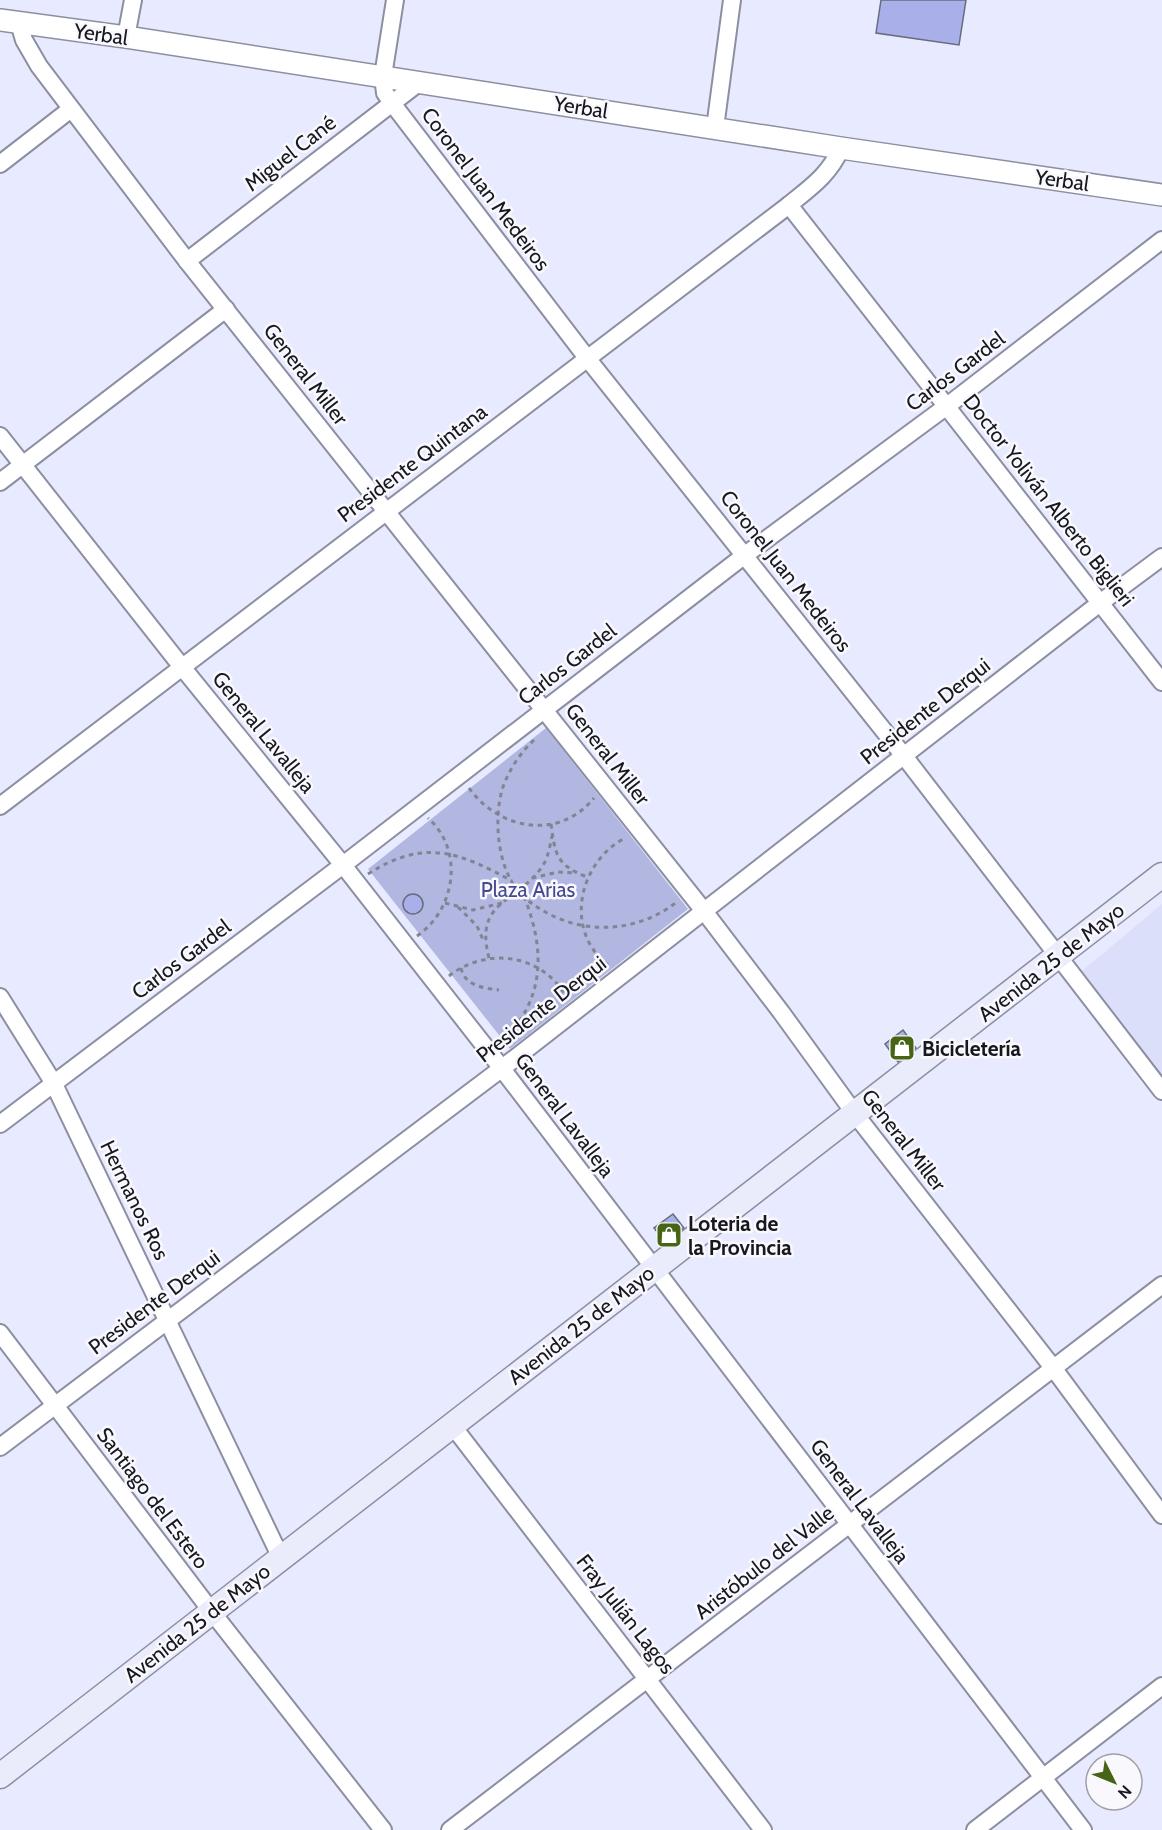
<svg xmlns="http://www.w3.org/2000/svg" width="1162" height="1830" font-family="Cabin,sans-serif">
  <rect width="100%" height="100%" fill="#e8ebff"/>
  <polygon fill="#dbdffa" points="1162,904 1162,1083 1077,975"/>
  <polygon fill="#b1b7e0" points="546,728 688,909 510,1049 368,869"/>
  <g fill="#a9b0e9" stroke="#686b7c" stroke-width="1.5">
    <polygon points="881,0 966,0 959,45 876,33"/>
    <circle cx="413" cy="904" r="10"/>
    <polygon points="903,1030 916,1048 898,1062 885,1044"/>
    <polygon points="673,1214 684,1228 666,1242 664,1241 654,1228"/>
  </g>
  <g fill="none" stroke-linecap="round" stroke-linejoin="round">
    <g stroke="#8c8fa1" stroke-width="20">
      <g id="minor">
        <polyline points="395,0 383,76 385,93 392,103 587,358 904,756 1162,1091"/>
        <polyline points="19,23 24,40 39,66 187,261 704,911 781,1012 855,1114 1054,1369 1162,1515"/>
        <polyline points="126,37 133,0"/>
        <polyline points="715,128 732,0"/>
        <polyline points="0,164 71,109"/>
        <polyline points="789,205 1162,682"/>
        <polyline points="187,261 421,81"/>
        <polyline points="0,436 182,667 343,865 490,1053 1083,1830"/>
        <polyline points="0,482 226,309"/>
        <path d="M0,806L789,205C811,187 829,175 841,148"/>
        <polyline points="0,997 53,1082 281,1558"/>
        <polyline points="0,1124 343,865 745,555 947,406 1162,240"/>
        <polyline points="0,1333 212,1612 383,1830"/>
        <polyline points="452,1425 763,1830"/>
        <polyline points="0,1447 501,1069 1100,603 1162,557"/>
        <polyline points="450,1830 1162,1285"/>
        <polyline points="975,1830 1162,1686"/>
      </g>
    </g>
    <g stroke="#8c8fa1" stroke-width="24">
      <polyline id="tertiary" points="0,20 126,37 841,148 1162,195"/>
    </g>
    <g stroke="#8c8fa1" stroke-width="27">
      <polyline id="secondary" points="0,1776 1162,875"/>
    </g>
    <g stroke="#828492" stroke-width="3" stroke-dasharray="4.5 4.5" stroke-linecap="butt">
      <path d="M534,740C520,753 508,771 502,790C493,823 498,875 525,898C570,936 633,937 678,901"/>
      <path d="M469,788C499,830 559,841 594,798"/>
      <path d="M551,824C555,854 556,865 587,877"/>
      <path d="M368,874C424,838 459,852 512,881"/>
      <polyline points="532,878 558,872 576,873"/>
      <polyline points="445,903 473,910 502,903"/>
      <polyline points="458,907 477,926 484,942"/>
      <path d="M417,936C455,910 465,851 428,818"/>
      <path d="M489,958C474,900 515,905 542,867C548,858 550,846 552,836"/>
      <path d="M608,965C563,930 579,862 625,838"/>
      <path d="M461,968C465,986 483,988 499,990"/>
      <path d="M449,976C487,946 543,954 567,998"/>
      <path d="M502,1042C544,1000 546,953 525,899"/>
    </g>
    <use href="#minor" stroke="#fff" stroke-width="16"/>
    <use href="#tertiary" stroke="#fff" stroke-width="21"/>
    <use href="#secondary" stroke="#eaecfb" stroke-width="24"/>
  </g>
  <defs>
    <g id="shop-square" transform="scale(1.35)"><rect x="-9" y="-9" width="18" height="18" rx="4" fill="#466316" stroke="#f9f9fd"/><path d="M-5-2.5h2.3a2.7 3.5 0 0 1 5.4 0H5L5.5 6h-11ZM-1.5-2.5h3a1.5 2.3 0 0 0-3 0Z" fill="#fff"/></g>
  </defs>
  <g fill-rule="evenodd">
    <use href="#shop-square" x="902" y="1048"/>
    <use href="#shop-square" x="669" y="1235"/>
  </g>
  <g text-anchor="middle" dominant-baseline="central" stroke-width="5" stroke-linejoin="round" paint-order="stroke">
    <g font-size="21" fill="#17181f" stroke="#f9f9fd">
      <text transform="translate(101 34) rotate(8)">Yerbal</text>
      <text transform="translate(581 107) rotate(9)">Yerbal</text>
      <text transform="translate(290 153) rotate(-38)">Miguel Cané</text>
      <text transform="translate(1062 180) rotate(8)">Yerbal</text>
      <text transform="translate(486 189) rotate(53)">Coronel Juan Medeiros</text>
      <text transform="translate(955 371) rotate(-37)">Carlos Gardel</text>
      <text transform="translate(306 374) rotate(52)">General Miller</text>
      <text transform="translate(412 463) rotate(-37)">Presidente Quintana</text>
      <text transform="translate(1049 500) rotate(52)">Doctor Yoliván Alberto Biglieri</text>
      <text transform="translate(786 571) rotate(52)">Coronel Juan Medeiros</text>
      <text transform="translate(567 664) rotate(-38)">Carlos Gardel</text>
      <text transform="translate(925 711) rotate(-38)">Presidente Derqui</text>
      <text transform="translate(264 732) rotate(51)">General Lavalleja</text>
      <text transform="translate(608 754) rotate(52)">General Miller</text>
      <text transform="translate(181 959) rotate(-37)">Carlos Gardel</text>
      <text transform="translate(1051 962) rotate(-38)">Avenida 25 de Mayo</text>
      <text transform="translate(541 1009) rotate(-38)">Presidente Derqui</text>
      <text transform="translate(565 1115) rotate(53)">General Lavalleja</text>
      <text transform="translate(904 1140) rotate(52)">General Miller</text>
      <text transform="translate(135 1200) rotate(64)">Hermanos Ros</text>
      <text transform="translate(154 1302) rotate(-37)">Presidente Derqui</text>
      <text transform="translate(581 1325) rotate(-38)">Avenida 25 de Mayo</text>
      <text transform="translate(153 1498) rotate(53)">Santiago del Estero</text>
      <text transform="translate(860 1501) rotate(53)">General Lavalleja</text>
      <text transform="translate(764 1562) rotate(-38)">Aristóbulo del Valle</text>
      <text transform="translate(626 1614) rotate(52)">Fray Julián Lagos</text>
      <text transform="translate(197 1623) rotate(-38)">Avenida 25 de Mayo</text>
    </g>
    <g font-size="21" fill="#464a8e" stroke="#f9f9fd">
      <text x="528" y="889">Plaza Arias</text>
    </g>
    <g font-size="21" font-weight="bold" fill="#17181f" stroke="#f9f9fd" text-anchor="start">
      <text x="922" y="1048">Bicicletería</text>
      <text x="688" y="1223">Loteria de<tspan x="688" dy="24">la Provincia</tspan></text>
    </g>
  </g>
  <g transform="translate(1114 1782) rotate(133)"><circle r="28" fill="#f9f9fd" stroke="#9f9fa4" stroke-width="1.5"/>
  <path d="M0-4.5L10 22L0 15L-10 22Z" fill="#466316"/>
  <text y="-9" font-size="16" font-weight="bold" text-anchor="middle" fill="#17181f">N</text>
  </g>
</svg>
